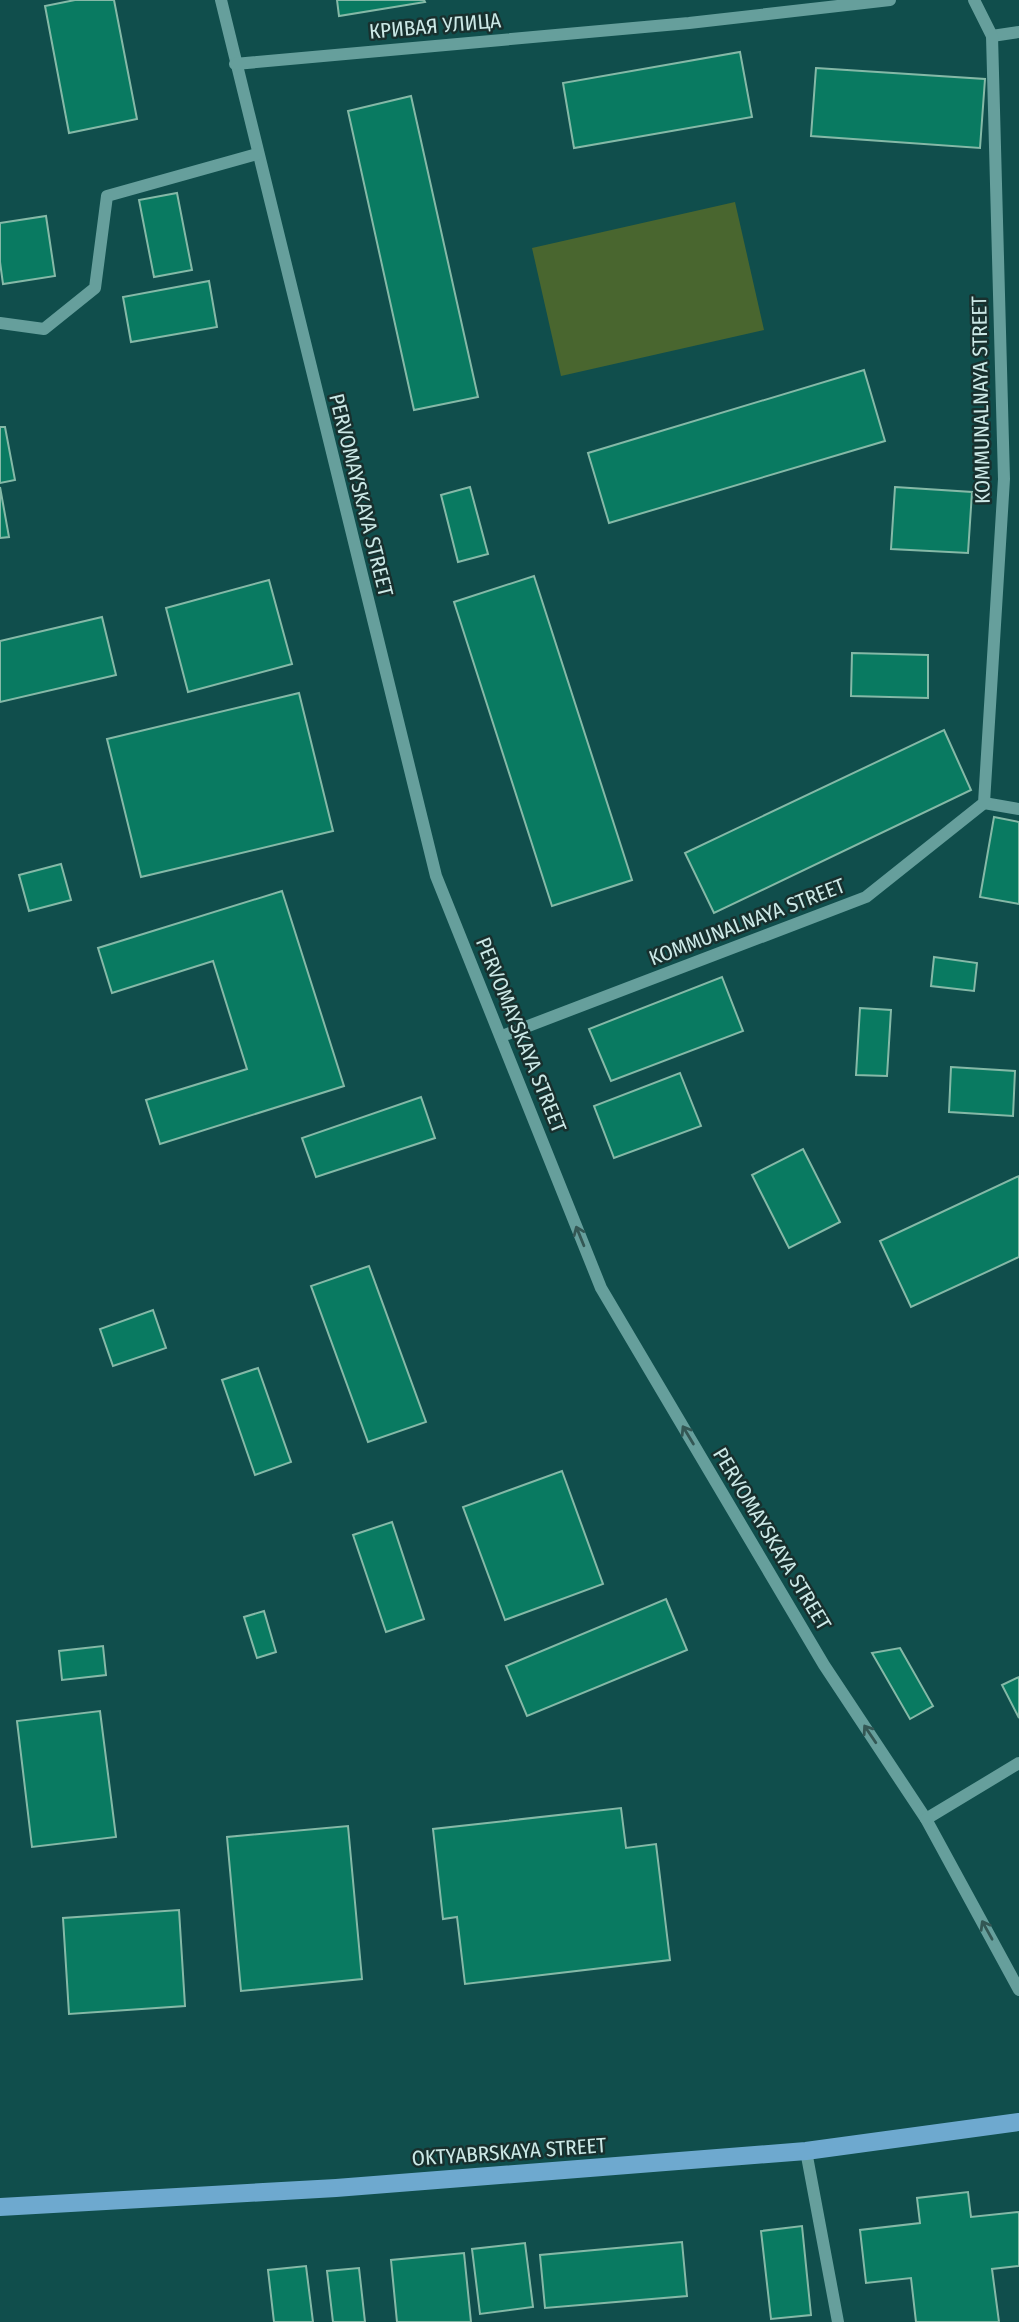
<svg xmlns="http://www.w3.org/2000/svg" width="1019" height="2322" font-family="'Fira Sans Condensed',sans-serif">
  <rect width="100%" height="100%" fill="#104e4c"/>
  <polygon fill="#49662f" points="735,202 764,330 561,376 532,248"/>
  <g fill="#097a61" stroke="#85b9a7" stroke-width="2">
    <polygon points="75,0 114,0 137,119 69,133 45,6"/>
    <polygon points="337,0 424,0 425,2 339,16"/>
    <polygon points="740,52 752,117 574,148 563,83"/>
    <polygon points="816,68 985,79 980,148 811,136"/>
    <polygon points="411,96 478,397 414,410 348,111"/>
    <polygon points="177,193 192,270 154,277 139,200"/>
    <polygon points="46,216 55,276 3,284 0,262 0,223"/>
    <polygon points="209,281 217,327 131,342 123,297"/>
    <polygon points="864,370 885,441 609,523 588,453"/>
    <polygon points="0,427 5,427 15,480 0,483"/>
    <polygon points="0,487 9,537 0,538"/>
    <polygon points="470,487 488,554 458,562 441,495"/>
    <polygon points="895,487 972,492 968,553 891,549"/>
    <polygon points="534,576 632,880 552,906 454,602"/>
    <polygon points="269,580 292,664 188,692 166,608"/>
    <polygon points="102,617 116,675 0,702 0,641"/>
    <polygon points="852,653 928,655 928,698 851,696"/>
    <polygon points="299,693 333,831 141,877 107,739"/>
    <polygon points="944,730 971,790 714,913 685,853"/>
    <polygon points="994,817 1019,822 1019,904 980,897"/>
    <polygon points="61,864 71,900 29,911 19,875"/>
    <polygon points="282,891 344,1086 160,1144 146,1100 247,1069 213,961 112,993 98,948"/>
    <polygon points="934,957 977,963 974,991 931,986"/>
    <polygon points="722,977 743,1031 611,1081 589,1029"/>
    <polygon points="860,1008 891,1010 887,1076 856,1075"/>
    <polygon points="951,1067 1015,1071 1013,1116 949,1112"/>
    <polygon points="680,1073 701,1126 614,1158 594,1106"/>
    <polygon points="421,1097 435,1138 316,1177 302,1138"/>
    <polygon points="803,1149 840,1222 789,1248 752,1175"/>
    <polygon points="1019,1176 1019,1257 911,1307 880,1241"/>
    <polygon points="369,1266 426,1422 368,1442 311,1286"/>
    <polygon points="153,1310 166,1348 113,1366 100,1329"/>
    <polygon points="258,1368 291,1462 255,1475 222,1380"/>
    <polygon points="562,1471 603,1584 505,1620 463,1507"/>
    <polygon points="392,1522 424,1619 386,1632 353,1535"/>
    <polygon points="666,1599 687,1650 527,1716 506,1666"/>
    <polygon points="264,1611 276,1652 257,1658 244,1617"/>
    <polygon points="103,1646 106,1675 62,1680 59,1651"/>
    <polygon points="900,1648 933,1706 910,1719 872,1653"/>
    <polygon points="1019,1677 1019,1718 1002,1685"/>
    <polygon points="100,1711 116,1837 32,1847 17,1721"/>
    <polygon points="621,1808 626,1848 656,1844 670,1960 465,1984 457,1917 443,1919 433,1829"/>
    <polygon points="348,1826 362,1979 241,1991 227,1837"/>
    <polygon points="179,1910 185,2006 69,2014 63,1918"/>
    <polygon points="968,2192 971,2217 1019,2212 1019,2266 992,2269 999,2322 916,2322 911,2278 866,2283 860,2230 920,2223 917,2198"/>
    <polygon points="802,2226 811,2315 771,2319 761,2231"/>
    <polygon points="682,2242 687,2296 545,2308 540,2255"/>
    <polygon points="525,2243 533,2307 480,2314 472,2249"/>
    <polygon points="464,2253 471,2322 397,2322 391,2260"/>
    <polygon points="306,2266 313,2322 274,2322 268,2270"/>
    <polygon points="359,2268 365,2322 333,2322 327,2271"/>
  </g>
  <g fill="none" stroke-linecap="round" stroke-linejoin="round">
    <g stroke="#669f9c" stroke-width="12">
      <polyline points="221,0 436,876 601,1288 824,1665 926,1819 1019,1990"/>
      <polyline points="992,36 1019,32"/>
      <polyline points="235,64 689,23 890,0"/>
      <polyline points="0,323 44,329 95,288 107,196 257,154"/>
      <polyline points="984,803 1019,809"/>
      <polyline points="502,1036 866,897 984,803 1004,479 992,36 974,0"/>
      <polyline points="926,1819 1019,1763"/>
      <polyline points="806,2151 838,2322"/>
    </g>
    <polyline stroke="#6ea9cf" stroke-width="18" points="0,2207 336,2188 806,2151 1019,2122"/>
  </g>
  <defs><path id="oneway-shaft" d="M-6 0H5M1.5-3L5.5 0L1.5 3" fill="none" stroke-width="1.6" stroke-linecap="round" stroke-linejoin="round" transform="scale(1.75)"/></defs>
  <g stroke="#335754">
    <use href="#oneway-shaft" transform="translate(580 1236) rotate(-112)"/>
    <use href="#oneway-shaft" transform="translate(688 1435) rotate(-121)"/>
    <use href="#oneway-shaft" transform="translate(870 1734) rotate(-124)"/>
    <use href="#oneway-shaft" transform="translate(987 1930) rotate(-119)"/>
  </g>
  <g text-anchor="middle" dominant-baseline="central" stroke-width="5" stroke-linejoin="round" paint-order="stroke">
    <g font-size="21" fill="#cce9e7" stroke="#18302e">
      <text transform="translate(435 26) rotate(-5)">КРИВАЯ УЛИЦА</text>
      <text transform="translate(981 400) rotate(-91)">KOMMUNALNAYA STREET</text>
      <text transform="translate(361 495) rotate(76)">PERVOMAYSKAYA STREET</text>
      <text transform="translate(747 922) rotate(-21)">KOMMUNALNAYA STREET</text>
      <text transform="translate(521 1035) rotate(68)">PERVOMAYSKAYA STREET</text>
      <text transform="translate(772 1539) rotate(59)">PERVOMAYSKAYA STREET</text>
      <text transform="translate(509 2152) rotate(-4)">OKTYABRSKAYA STREET</text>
    </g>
  </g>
</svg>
